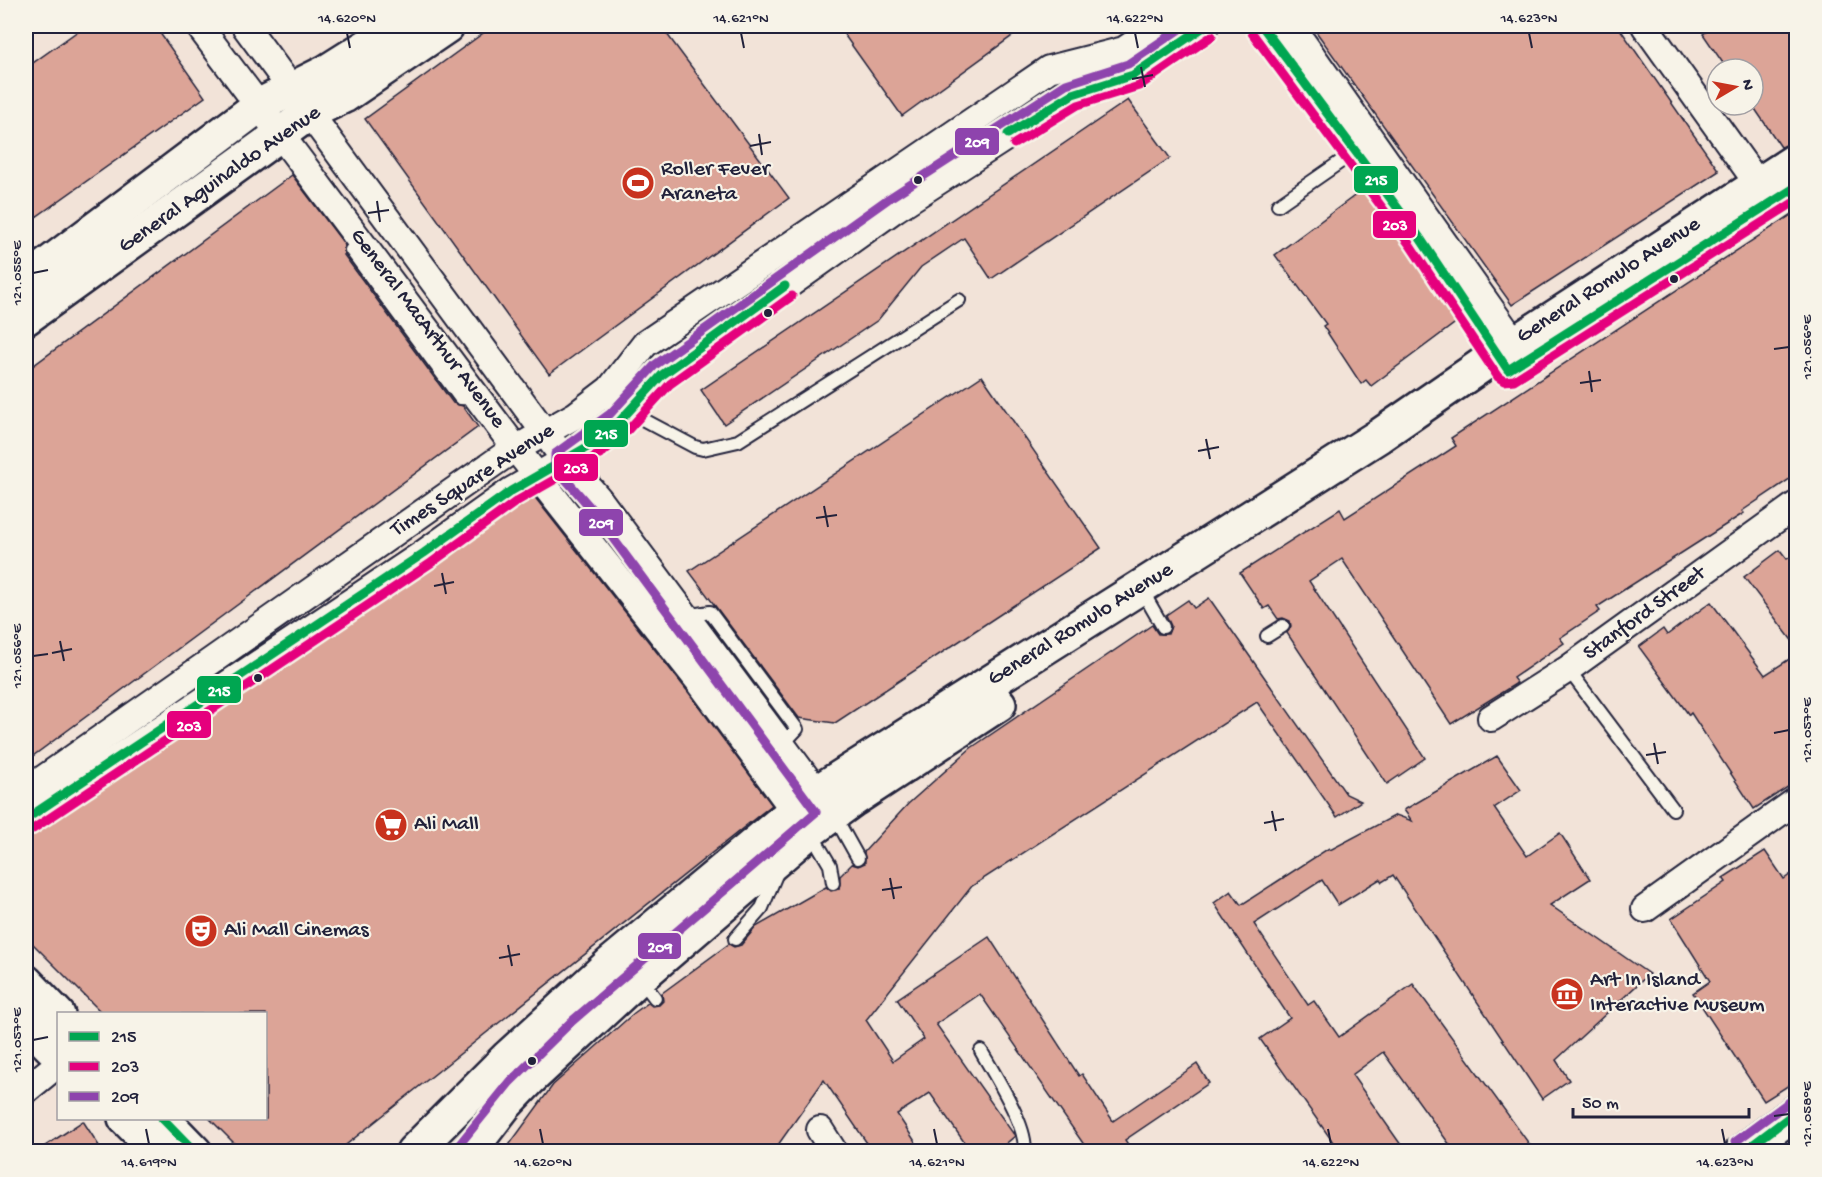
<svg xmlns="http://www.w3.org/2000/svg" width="1822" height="1177" font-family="'Gochi Hand',sans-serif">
  <rect width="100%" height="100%" fill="#f2e3d8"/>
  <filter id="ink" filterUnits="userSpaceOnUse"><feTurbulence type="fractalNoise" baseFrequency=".0167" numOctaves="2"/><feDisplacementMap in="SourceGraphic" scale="12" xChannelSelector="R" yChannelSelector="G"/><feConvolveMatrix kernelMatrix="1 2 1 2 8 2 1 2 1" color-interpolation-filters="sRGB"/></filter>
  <g filter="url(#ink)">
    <g fill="#dca497" stroke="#22223b" stroke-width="1.5">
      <polygon points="85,26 155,26 205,97 26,224 26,68"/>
      <polygon points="493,26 661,26 789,198 549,374 365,119"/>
      <polygon points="838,26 1026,26 902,116"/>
      <polygon points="1312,26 1618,26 1719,171 1512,305"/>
      <polygon points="1715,26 1797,26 1797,142 1781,147 1753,106 1753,69 1727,69 1703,34"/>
      <polygon points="1128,100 1170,158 991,279 964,238 921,267 878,320 724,424 701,390"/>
      <polygon points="292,175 345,245 344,255 453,403 463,406 478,427 26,761 26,371"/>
      <polygon points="1365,188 1458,321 1371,386 1366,380 1361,384 1323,326 1326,324 1275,255"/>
      <polygon points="1797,211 1797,474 1742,511 1744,513 1597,607 1600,611 1560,638 1564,643 1513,678 1517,683 1451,724 1342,559 1309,581 1425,758 1387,784 1287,633 1291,626 1290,621 1283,618 1278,619 1269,606 1264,609 1240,573 1340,509 1345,518 1456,446 1451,438"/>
      <polygon points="982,376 1101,548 835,723 799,718 689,571"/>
      <polygon points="533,495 689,693 772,805 337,1152 243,1152 210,1119 266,1119 266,1014 103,1014 26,937 26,834 34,831"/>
      <polygon points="1780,550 1787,559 1797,552 1797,647 1744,577"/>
      <polygon points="1209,598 1346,794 1361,801 1337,817 1257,702 972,886 866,1020 893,1061 924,1039 897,999 989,937 1079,1076 1082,1074 1113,1121 1197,1064 1209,1083 1125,1140 1133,1152 1089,1152 980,994 936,1024 1015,1136 996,1152 971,1152 930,1093 897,1114 922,1152 873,1152 824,1080 773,1152 504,1152 553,1085 634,1013 648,1003 652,1006 659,1005 663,1001 662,993 729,944 734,947 741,945 756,927 826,887 831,891 839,889 840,876 852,864 858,866 865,863 864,852 908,804 971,748 1152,625 1158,634 1168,634 1171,626 1166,615 1188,600 1194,608"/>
      <polygon points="1711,602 1765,675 1797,654 1797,781 1754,809 1691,713 1689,715 1639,647 1663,629 1667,635"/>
      <polygon points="1497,756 1521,790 1494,808 1527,856 1560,833 1590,879 1550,905 1649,974 1556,1060 1569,1080 1542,1099 1393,875 1382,882 1380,879 1338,905 1322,880 1254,924 1308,1005 1314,1001 1339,1037 1413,984 1535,1152 1455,1152 1383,1052 1352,1075 1406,1152 1340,1152 1260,1039 1290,1018 1214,903 1231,891 1241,905 1329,848 1330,850 1396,815 1412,821 1404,810"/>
      <polygon points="1765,851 1784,879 1797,870 1797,1080 1764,1101 1693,993 1710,981 1671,919 1726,882 1723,878"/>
      <polygon points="83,1121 103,1152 36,1152 71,1129"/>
    </g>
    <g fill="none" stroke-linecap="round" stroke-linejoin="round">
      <g stroke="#22223b" stroke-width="16">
        <g id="lane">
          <polyline points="1278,205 1356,151"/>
          <polyline points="351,250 460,398 478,399"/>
          <polyline points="629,412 695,447 703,449 738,441 959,300"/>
          <polyline points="1141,589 1163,627"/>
          <polyline points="685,616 710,612 797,729 782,745"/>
          <polyline points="1267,636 1283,626"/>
          <polyline points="1568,669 1673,809"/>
          <polyline points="834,815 858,858"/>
          <polyline points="811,833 830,865 833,883"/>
          <polyline points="735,939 762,908 778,870"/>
          <polyline points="639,977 655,998"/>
          <path d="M981,1051C993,1072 1030,1130 1024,1152"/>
        </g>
      </g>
      <g stroke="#22223b" stroke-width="30">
        <g id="street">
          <polyline points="199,26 516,449 701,684 804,824"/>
          <polyline points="245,26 565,460 598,498 828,807"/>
          <path d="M1262,26C1347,138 1433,251 1508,370"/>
          <polyline points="1291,26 1526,359"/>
          <polyline points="1645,26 1771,202"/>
          <polyline points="1491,718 1568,669 1796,505"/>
          <polyline points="26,791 505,455 576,415 610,389 645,344 1049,69 1124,50 1160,26"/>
          <polyline points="26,819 424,553 511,491 596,442 618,423 662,375 895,209 1073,94 1133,75 1205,26"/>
          <polyline points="1645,909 1796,801"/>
          <polyline points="26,1090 58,1064"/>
          <polyline points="820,1130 834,1152"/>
        </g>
      </g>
      <g stroke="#22223b" stroke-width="38">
        <g id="secondary">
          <polyline points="26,281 260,105 326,72 399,26"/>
          <polyline points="26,318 311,112 344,96 447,26"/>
          <polyline points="26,982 58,1015"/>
          <polyline points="26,1022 58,1054"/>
          <polyline points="125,1118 159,1152"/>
          <polyline points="162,1118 195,1152"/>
          <polyline points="413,1152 508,1057 610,964 817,792 1379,436 1498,354 1796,160"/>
          <polyline points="469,1152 505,1105 529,1080 640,977 810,831 854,799 999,704"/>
          <polyline points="1742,1152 1796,1112"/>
        </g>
      </g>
      <use href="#lane" stroke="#f7f3e8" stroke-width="12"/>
      <use href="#street" stroke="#f7f3e8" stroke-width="26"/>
      <use href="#secondary" stroke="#f7f3e8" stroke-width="33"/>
      <g stroke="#f7f3e8" stroke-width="14">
        <g id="bus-1">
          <polyline points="1262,26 1420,238 1508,370 1796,187"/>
          <polyline points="1008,134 1073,94 1133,75 1205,26"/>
          <polyline points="26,819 424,553 511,491 596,442 618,423 662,375 785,286"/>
          <polyline points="162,1118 195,1152"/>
          <polyline points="1743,1152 1796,1112"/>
        </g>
      </g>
      <g stroke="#f7f3e8" stroke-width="14">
        <g id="bus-2">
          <polyline points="1252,33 1410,245 1498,377 1504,381 1514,380 1796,201"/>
          <polyline points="1014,144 1078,105 1139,86 1212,36"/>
          <polyline points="33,829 431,563 517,501 603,452 627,431 670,384 792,296"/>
        </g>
      </g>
      <g stroke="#f7f3e8" stroke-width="14">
        <g id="bus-3">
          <polyline points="1735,1142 1789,1102"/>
          <polyline points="459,1145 510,1082 571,1022 816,812 589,506 555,467 555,454 610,414 655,365 888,199 1066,84 1128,64 1184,26"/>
        </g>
      </g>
      <use href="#bus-1" stroke="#00a651" stroke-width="9"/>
      <use href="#bus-2" stroke="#e5007d" stroke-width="9"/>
      <use href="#bus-3" stroke="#8e44ad" stroke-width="9"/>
    </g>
  </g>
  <path fill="none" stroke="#22223b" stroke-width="2" d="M347,33L350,48M741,33L744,48M1135,33L1138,48M1529,33L1532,48M1141,67L1145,87M1132,79L1153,75M759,134L762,155M750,146L771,142M377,201L380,222M368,213L389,210M33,273L48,270M1774,349L1789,347M1589,371L1592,392M1580,383L1601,380M1206,439L1210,459M1198,451L1219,447M824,506L828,527M816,518L837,515M442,573L446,594M434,586L454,582M60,641L64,661M52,653L72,649M33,656L48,654M1774,733L1789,730M1654,743L1658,764M1646,755L1666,752M1272,811L1276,831M1264,823L1284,819M890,878L894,899M882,890L902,887M508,945L512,966M499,958L520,954M33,1040L48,1037M1774,1116L1789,1114M146,1129L149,1144M540,1129L543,1144M934,1129L937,1144M1328,1129L1331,1144M1722,1129L1725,1144"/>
  <defs>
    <g id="stadium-disc" transform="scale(1.725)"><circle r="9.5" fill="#c8321e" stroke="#f7f3e8"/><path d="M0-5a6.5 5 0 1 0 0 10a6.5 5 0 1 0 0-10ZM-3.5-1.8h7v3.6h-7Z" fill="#fff"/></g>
    <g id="supermarket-disc" transform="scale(1.725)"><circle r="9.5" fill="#c8321e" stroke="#f7f3e8"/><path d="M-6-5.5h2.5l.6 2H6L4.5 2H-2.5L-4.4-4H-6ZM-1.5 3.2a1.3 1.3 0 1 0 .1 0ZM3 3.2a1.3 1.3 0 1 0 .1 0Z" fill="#fff"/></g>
    <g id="theatre-disc" transform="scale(1.725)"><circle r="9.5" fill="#c8321e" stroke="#f7f3e8"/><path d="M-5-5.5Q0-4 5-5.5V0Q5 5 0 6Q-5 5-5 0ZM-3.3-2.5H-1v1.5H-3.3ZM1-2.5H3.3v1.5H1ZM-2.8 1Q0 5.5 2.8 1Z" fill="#fff"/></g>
    <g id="museum-disc" transform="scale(1.725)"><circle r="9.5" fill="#c8321e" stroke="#f7f3e8"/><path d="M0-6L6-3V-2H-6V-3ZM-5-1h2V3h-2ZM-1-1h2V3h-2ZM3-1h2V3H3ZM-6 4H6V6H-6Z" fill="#fff"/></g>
  </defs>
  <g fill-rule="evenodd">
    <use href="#stadium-disc" x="638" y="183"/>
    <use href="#supermarket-disc" x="391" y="825"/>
    <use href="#theatre-disc" x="201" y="931"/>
    <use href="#museum-disc" x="1567" y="994"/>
  </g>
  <g fill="#22223b" stroke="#f7f3e8" stroke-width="2">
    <circle cx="918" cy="180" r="5"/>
    <circle cx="1674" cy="279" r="5"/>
    <circle cx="768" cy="313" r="5"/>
    <circle cx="258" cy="678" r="5"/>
    <circle cx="532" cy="1061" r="5"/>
  </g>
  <g text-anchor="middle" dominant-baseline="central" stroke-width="4.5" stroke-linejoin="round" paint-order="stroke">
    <g font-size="22" fill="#22223b" stroke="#f7f3e8" text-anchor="start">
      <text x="661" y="170">Roller Fever<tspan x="661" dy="25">Araneta</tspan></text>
      <text x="414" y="825">Ali Mall</text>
      <text x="224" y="931">Ali Mall Cinemas</text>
      <text x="1590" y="981">Art In Island<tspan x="1590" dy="25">Interactive Museum</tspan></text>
    </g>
    <g font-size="22" fill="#22223b" stroke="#f7f3e8">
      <text transform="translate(220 180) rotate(-35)">General Aguinaldo Avenue</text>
      <text transform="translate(1609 281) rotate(-33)">General Romulo Avenue</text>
      <text transform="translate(427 329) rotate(53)">General MacArthur Avenue</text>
      <text transform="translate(473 481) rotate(-33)">Times Square Avenue</text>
      <text transform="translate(1645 614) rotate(-36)">Stanford Street</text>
      <text transform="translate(1081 625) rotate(-32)">General Romulo Avenue</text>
    </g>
  </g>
  <g stroke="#f7f3e8" stroke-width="2">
    <rect x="954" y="127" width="46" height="29" rx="6" fill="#8e44ad"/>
    <rect x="1353" y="165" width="46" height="29" rx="6" fill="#00a651"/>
    <rect x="1372" y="210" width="45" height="29" rx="6" fill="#e5007d"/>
    <rect x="583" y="419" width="46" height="29" rx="6" fill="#00a651"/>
    <rect x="553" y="453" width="46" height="29" rx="6" fill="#e5007d"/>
    <rect x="578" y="508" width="46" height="29" rx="6" fill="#8e44ad"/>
    <rect x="196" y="675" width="46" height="29" rx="6" fill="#00a651"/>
    <rect x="166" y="710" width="46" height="29" rx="6" fill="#e5007d"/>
    <rect x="637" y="932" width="45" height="28" rx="6" fill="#8e44ad"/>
  </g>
  <g font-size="16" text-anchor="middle" font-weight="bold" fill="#fff">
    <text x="977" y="147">209</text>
    <text x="1376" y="185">215</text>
    <text x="1395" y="230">203</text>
    <text x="606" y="439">215</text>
    <text x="576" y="473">203</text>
    <text x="601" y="528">209</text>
    <text x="219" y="696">215</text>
    <text x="189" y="731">203</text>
    <text x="660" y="952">209</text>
  </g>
  <rect width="1822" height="1177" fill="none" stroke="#f7f3e8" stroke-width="66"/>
  <rect x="57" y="1012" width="210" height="108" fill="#f7f3e8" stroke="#a29fa3" stroke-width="1.5"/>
  <rect x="69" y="1032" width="30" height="9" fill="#00a651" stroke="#a29fa3" stroke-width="1.5"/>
  <text x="111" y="1042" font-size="18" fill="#22223b">215</text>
  <rect x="69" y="1062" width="30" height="9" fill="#e5007d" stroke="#a29fa3" stroke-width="1.5"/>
  <text x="111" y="1072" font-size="18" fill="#22223b">203</text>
  <rect x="69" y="1092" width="30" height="9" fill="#8e44ad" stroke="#a29fa3" stroke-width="1.5"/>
  <text x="111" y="1102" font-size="18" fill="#22223b">209</text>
  <g transform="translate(1735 87) rotate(80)"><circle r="28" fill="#f7f3e8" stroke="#a29fa3" stroke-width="1.5"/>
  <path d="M0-4.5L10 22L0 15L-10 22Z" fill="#c8321e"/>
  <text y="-9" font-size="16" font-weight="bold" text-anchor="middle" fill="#22223b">N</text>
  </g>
  <path d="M1573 1108v9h176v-9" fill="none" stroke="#22223b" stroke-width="3"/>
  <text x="1582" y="1108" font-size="18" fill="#22223b" stroke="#f7f3e8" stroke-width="4.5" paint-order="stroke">50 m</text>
  <rect x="33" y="33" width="1756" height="1111" fill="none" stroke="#22223b" stroke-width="2"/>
  <g font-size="15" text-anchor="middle" fill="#22223b">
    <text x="347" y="22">14.620°N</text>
    <text x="741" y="22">14.621°N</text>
    <text x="1135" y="22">14.622°N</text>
    <text x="1529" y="22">14.623°N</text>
    <text transform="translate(16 273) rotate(-90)" y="5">121.055°E</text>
    <text transform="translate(1806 347) rotate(-90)" y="5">121.056°E</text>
    <text transform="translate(16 656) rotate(-90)" y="5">121.056°E</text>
    <text transform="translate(1806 730) rotate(-90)" y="5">121.057°E</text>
    <text transform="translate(16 1040) rotate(-90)" y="5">121.057°E</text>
    <text transform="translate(1806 1114) rotate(-90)" y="5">121.058°E</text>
    <text x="149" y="1166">14.619°N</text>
    <text x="543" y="1166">14.620°N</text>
    <text x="937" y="1166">14.621°N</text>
    <text x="1331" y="1166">14.622°N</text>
    <text x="1725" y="1166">14.623°N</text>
  </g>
</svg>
